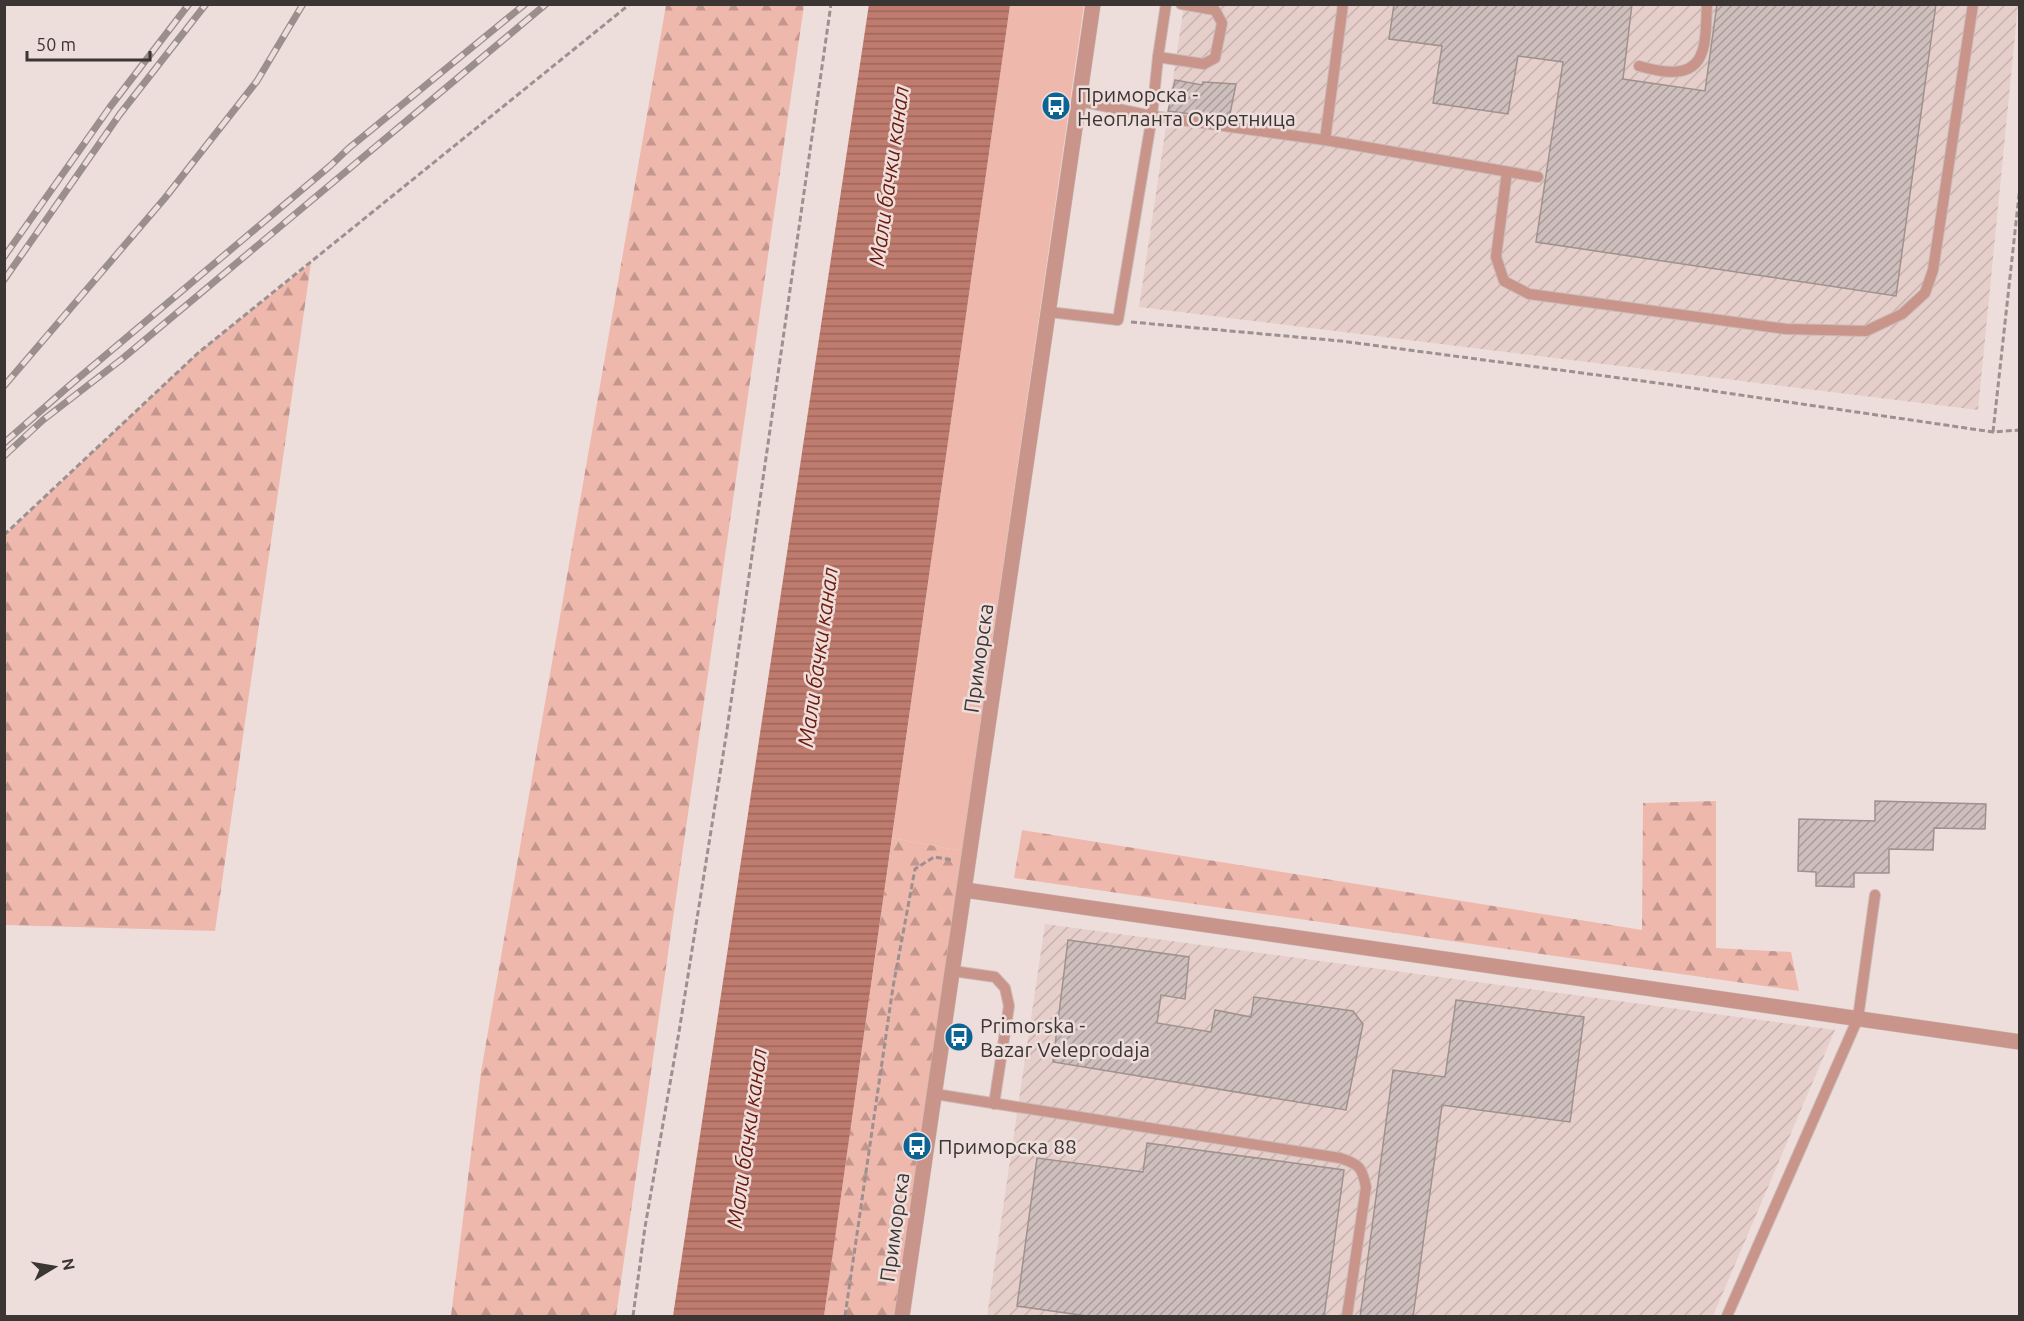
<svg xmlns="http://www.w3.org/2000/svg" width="2024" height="1321" font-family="Ubuntu,sans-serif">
  <defs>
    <pattern id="industrial-furrows" width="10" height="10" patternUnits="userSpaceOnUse" patternTransform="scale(1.5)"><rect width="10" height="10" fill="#e6cfca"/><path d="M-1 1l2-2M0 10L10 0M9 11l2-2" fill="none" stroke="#c6b2ae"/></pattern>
    <pattern id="forest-firs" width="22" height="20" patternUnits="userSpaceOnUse" patternTransform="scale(1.5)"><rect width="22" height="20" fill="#efb8ad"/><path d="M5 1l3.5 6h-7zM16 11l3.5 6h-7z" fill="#c3968e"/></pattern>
    <pattern id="water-rules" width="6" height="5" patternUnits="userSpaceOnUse" patternTransform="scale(1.5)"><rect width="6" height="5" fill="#bf7b6e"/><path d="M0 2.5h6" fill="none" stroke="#9c665b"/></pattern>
    <pattern id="building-hatch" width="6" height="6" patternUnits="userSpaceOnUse" patternTransform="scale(1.5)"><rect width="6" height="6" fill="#cebfbc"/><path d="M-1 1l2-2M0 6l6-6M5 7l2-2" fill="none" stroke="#a89c9a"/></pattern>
  </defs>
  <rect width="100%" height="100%" fill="#eededb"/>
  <g fill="url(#industrial-furrows)">
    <polygon points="1184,5 2018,5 1978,410 1139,307"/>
    <polygon points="1045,924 1835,1030 1713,1316 987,1316"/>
  </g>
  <polygon fill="#efb8ad" points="1010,5 1084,5 962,851 892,838"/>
  <g fill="url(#forest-firs)">
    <polygon points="666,5 804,5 616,1316 451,1316 481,1072"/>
    <polygon points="311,263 215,931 5,925 5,535 198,353"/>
    <polygon points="1716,801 1716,948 1791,952 1799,991 1014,878 1022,830 1642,930 1643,803"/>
    <polygon points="892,838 962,851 895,1316 824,1316"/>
  </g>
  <polygon fill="url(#water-rules)" points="869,4 1010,5 824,1316 673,1316"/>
  <g fill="url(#building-hatch)" stroke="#9f918e" stroke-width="1.5">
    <polygon points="1394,4 1632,4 1623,79 1705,91 1717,4 1936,4 1896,296 1536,242 1563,62 1518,56 1508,114 1433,103 1442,46 1389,39"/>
    <polygon points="1175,80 1202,85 1203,82 1236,84 1229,119 1168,111"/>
    <polygon points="1875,801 1986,804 1985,829 1934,828 1933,850 1889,849 1889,873 1854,873 1854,887 1816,886 1816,872 1798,871 1799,819 1875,821"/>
    <polygon points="1068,940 1189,957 1185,999 1161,995 1157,1023 1211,1032 1215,1010 1251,1017 1254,997 1353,1011 1363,1024 1346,1110 1053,1062"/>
    <polygon points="1456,1000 1584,1017 1570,1122 1442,1105 1413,1317 1360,1317 1393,1070 1445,1077"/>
    <polygon points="1147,1143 1344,1170 1324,1317 1094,1317 1017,1306 1037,1158 1143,1172"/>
  </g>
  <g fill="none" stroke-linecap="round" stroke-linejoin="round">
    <g stroke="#cabcba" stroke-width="12">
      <g id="service">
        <polyline points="1181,4 1215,10 1222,23 1215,58 1204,64 1158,57 1152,116 1325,140 1343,4"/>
        <polyline points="1158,57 1166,4"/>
        <path d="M1639,66C1660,72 1693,80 1702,52C1707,40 1706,18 1707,4"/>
        <polyline points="1325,140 1538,177"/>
        <polyline points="1507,172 1496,257 1504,281 1529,294 1786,329 1866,331 1902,314 1925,293 1933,270 1973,4"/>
        <polyline points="1049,312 1118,320 1152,116 1079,101"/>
        <polyline points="953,971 995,977 1005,988 1009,1006 994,1104"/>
        <path d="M935,1094L1340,1158C1359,1164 1362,1167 1366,1187L1347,1316"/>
        <polyline points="1727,1316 1858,1018 1875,895"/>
      </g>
    </g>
    <g stroke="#cabcba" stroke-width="16">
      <g id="minor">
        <polyline points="965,890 2020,1042"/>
        <polyline points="902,1316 1093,4"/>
      </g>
    </g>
    <g stroke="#9d918f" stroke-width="3" stroke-dasharray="6 3" stroke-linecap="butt">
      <polyline points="1131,322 1341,341 1665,384 1993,432 2020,430"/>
      <polyline points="1993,432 2020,186"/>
      <polyline points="4,535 198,353 630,4"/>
      <polyline points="633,1316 645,1227 679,1032 727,730 831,4"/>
      <polyline points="845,1316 893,987 915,869 934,857 952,860"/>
    </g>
    <use href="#service" stroke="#c99489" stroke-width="10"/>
    <use href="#minor" stroke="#c99489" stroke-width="15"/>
    <g stroke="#9b8f8d" stroke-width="7">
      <g id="rail">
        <polyline points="4,257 110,107 189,4"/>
        <polyline points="4,280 120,114 206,4"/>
        <polyline points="4,386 165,198 257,81 303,4"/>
        <polyline points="4,443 69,386 330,166 349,148 525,4"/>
        <polyline points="4,456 43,420 122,359 546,4"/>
      </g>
    </g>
    <use href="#rail" stroke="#eededb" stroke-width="4.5" stroke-dasharray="14" stroke-linecap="butt"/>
  </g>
  <defs>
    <g id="bus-disc" transform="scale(1.5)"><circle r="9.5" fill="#0c6394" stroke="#eededb"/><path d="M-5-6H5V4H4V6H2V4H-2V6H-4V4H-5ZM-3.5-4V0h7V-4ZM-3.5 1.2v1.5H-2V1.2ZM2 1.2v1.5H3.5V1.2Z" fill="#fff"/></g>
  </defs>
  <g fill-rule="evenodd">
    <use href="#bus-disc" x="1056" y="106"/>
    <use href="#bus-disc" x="959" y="1037"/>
    <use href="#bus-disc" x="917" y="1146"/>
  </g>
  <g text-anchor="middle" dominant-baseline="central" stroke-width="5" stroke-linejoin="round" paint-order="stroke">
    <g font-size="21" fill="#3b3534" stroke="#eededb" text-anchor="start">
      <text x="1077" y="94">Приморска -<tspan x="1077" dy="24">Неопланта Окретница</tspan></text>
      <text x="980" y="1025">Primorska -<tspan x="980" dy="24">Bazar Veleprodaja</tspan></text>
      <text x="938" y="1146">Приморска 88</text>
    </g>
    <g font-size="21" fill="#3b3534" stroke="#eededb">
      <text transform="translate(978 658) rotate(-82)">Приморска</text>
      <text transform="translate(894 1227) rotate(-82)">Приморска</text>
    </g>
    <g font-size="22" font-style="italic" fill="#6d1b0e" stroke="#eededb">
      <text transform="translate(888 176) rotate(-82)">Мали бачки канал</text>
      <text transform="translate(817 657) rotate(-82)">Мали бачки канал</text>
      <text transform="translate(746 1138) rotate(-82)">Мали бачки канал</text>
    </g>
  </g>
  <rect width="2024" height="1321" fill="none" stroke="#3b3534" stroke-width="12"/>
  <g transform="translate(54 1267) rotate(79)" stroke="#eededb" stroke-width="4.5" paint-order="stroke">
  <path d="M0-4.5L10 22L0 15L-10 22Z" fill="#3b3534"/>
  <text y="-9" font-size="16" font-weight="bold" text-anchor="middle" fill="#3b3534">N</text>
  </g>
  <path d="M27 51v9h123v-9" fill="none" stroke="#3b3534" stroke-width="3"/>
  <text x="36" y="51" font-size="18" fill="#3b3534" stroke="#eededb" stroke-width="4.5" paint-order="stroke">50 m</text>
</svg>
